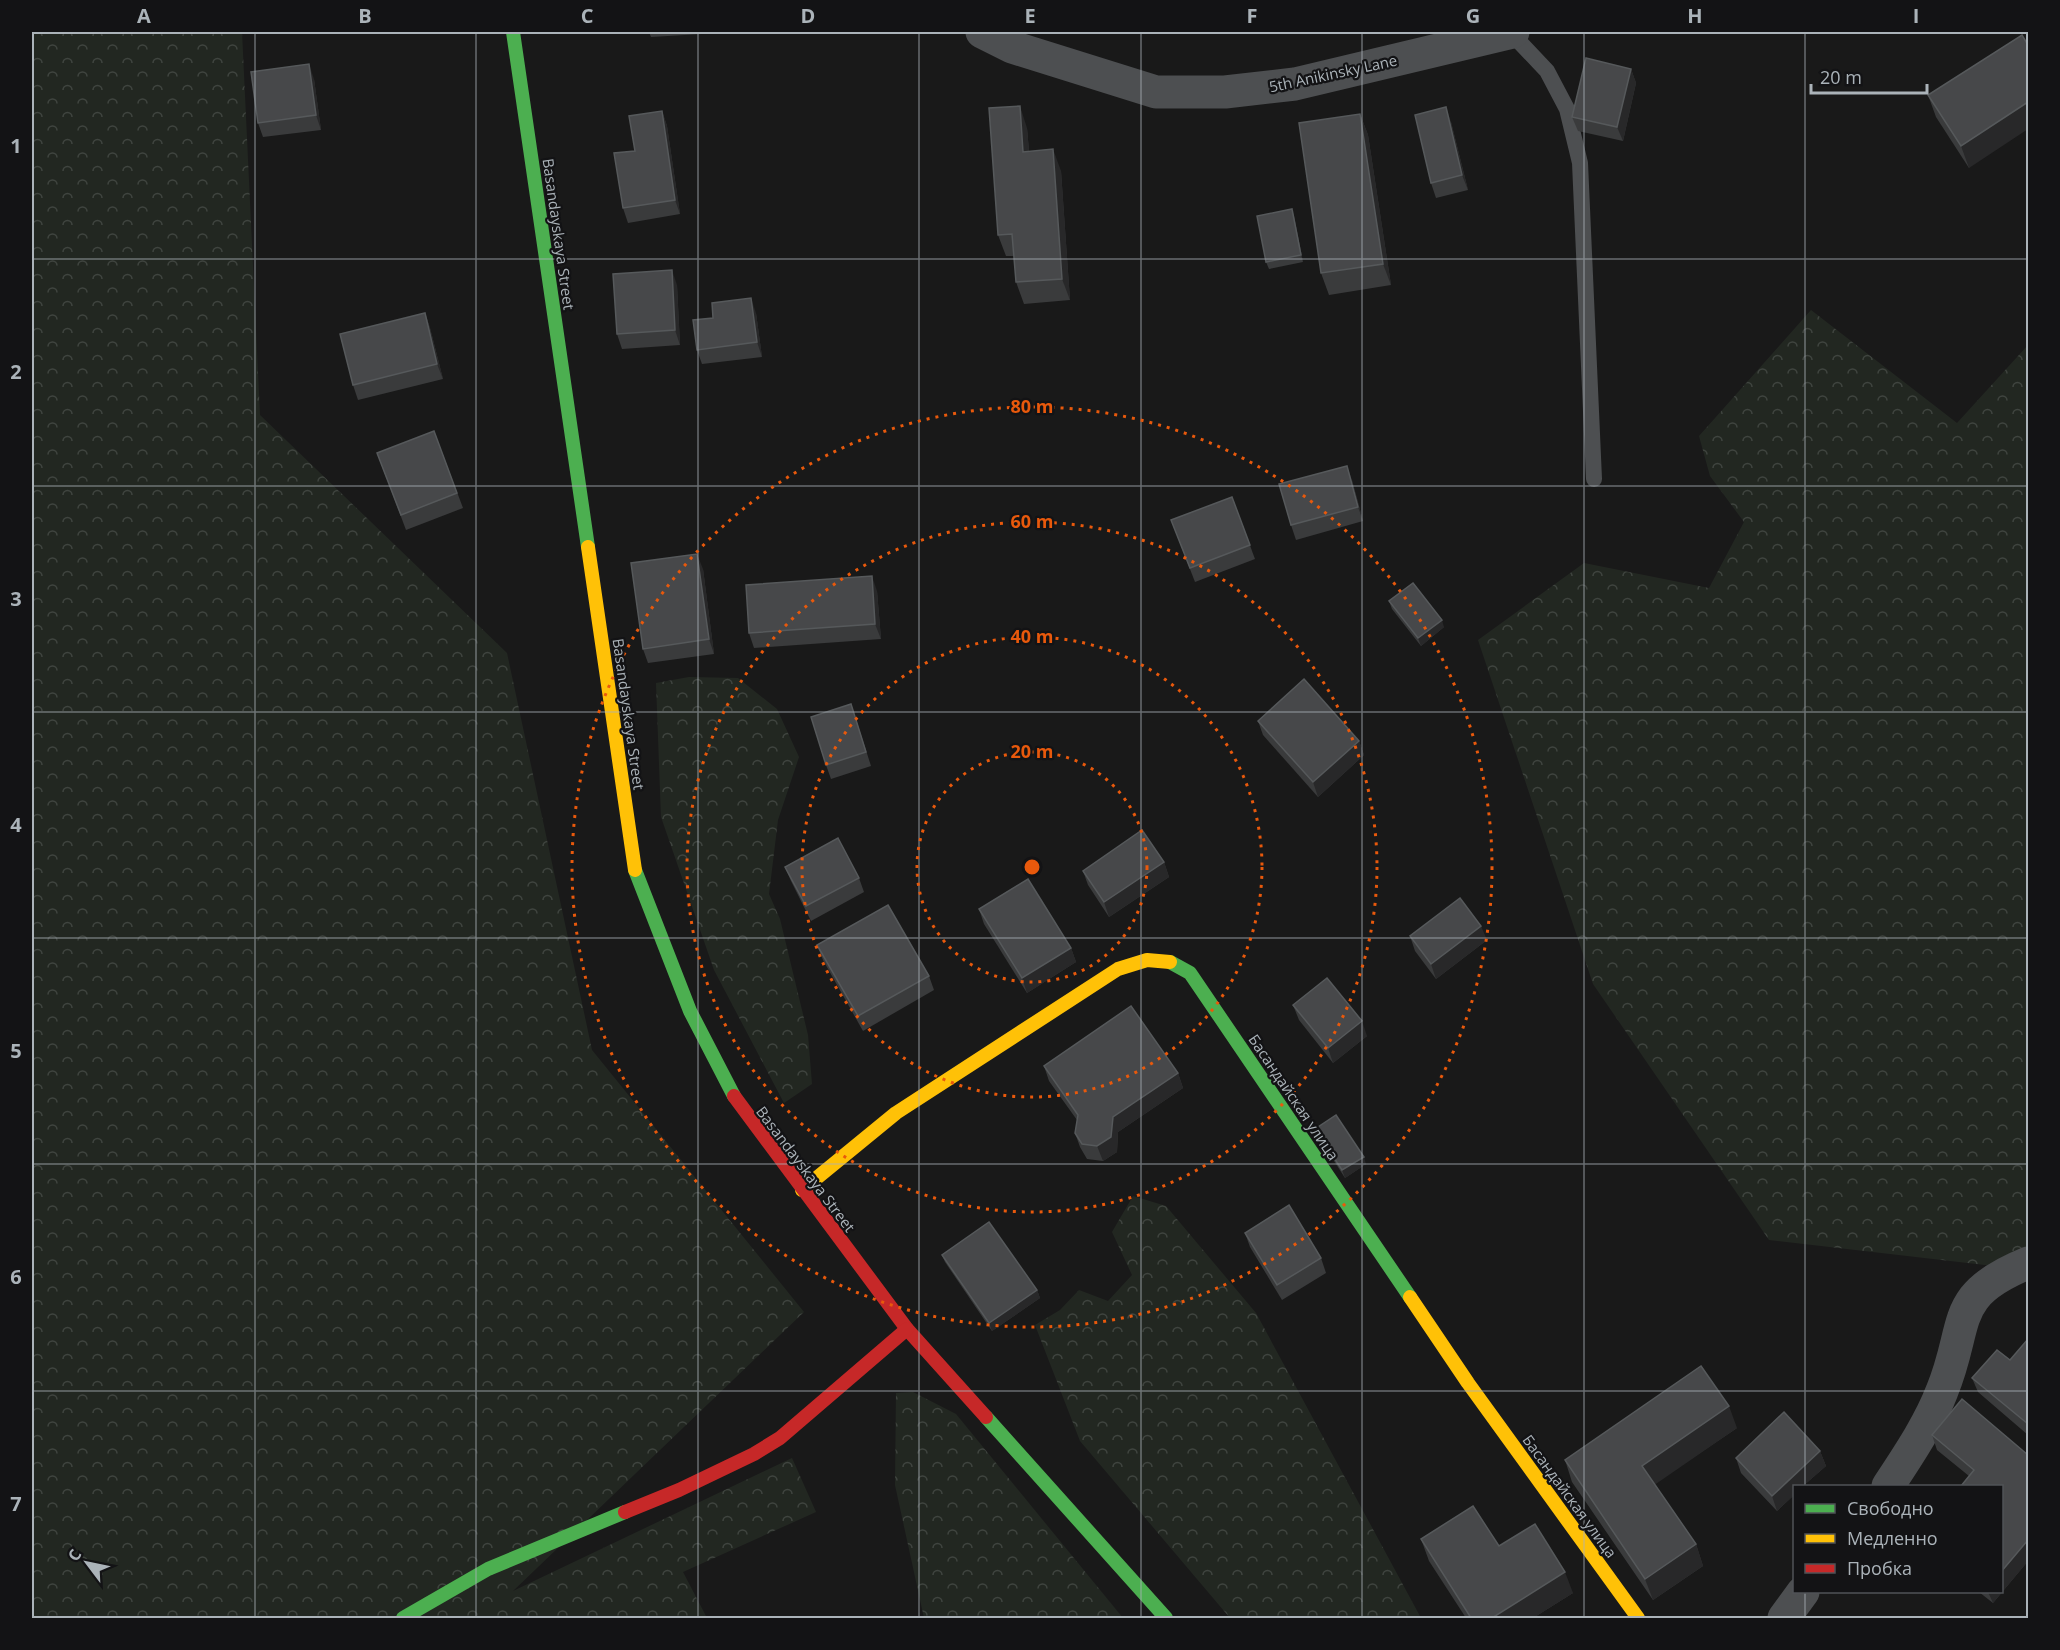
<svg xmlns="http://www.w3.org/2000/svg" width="2060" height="1650" font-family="'Open Sans',sans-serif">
  <defs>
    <pattern id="forest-crowns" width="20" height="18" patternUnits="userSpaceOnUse" patternTransform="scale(1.5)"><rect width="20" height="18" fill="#222721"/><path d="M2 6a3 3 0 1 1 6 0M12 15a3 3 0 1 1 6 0" fill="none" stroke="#3f443f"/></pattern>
  </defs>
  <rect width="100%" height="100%" fill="#191919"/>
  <g fill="url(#forest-crowns)">
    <polygon points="32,32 242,32 260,415 507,653 592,1050 804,1312 513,1591 792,1458 816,1512 683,1572 707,1618 32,1618"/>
    <polygon points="1811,310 1957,423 2028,345 2028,1270 1769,1240 1593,984 1478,640 1584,563 1709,588 1744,522 1710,476 1699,436"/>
    <polygon points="689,677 738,678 777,709 799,757 778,820 769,894 780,919 808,1035 812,1084 784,1103 714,970 661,817 656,683"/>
    <polygon points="1133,1196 1166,1206 1256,1313 1421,1618 1230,1618 1080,1441 1035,1325 1060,1310 1079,1290 1108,1301 1132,1275 1112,1232"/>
    <polygon points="913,1392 956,1414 1123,1618 924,1618 895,1485 896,1393"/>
  </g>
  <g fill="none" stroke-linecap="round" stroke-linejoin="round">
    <polyline stroke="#4d4f51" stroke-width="16" points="1511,33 1547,71 1567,109 1580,163 1594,479"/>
    <g stroke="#4d4f51" stroke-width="33">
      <polyline points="982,32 1012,47 1156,92 1225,92 1295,84 1513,32"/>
      <path d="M1888,1486C1907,1457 1929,1425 1942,1391C1970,1323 1947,1296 2028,1263"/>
      <polyline points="1784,1618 1803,1592"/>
    </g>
    <g stroke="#4caf50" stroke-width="14">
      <polyline points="513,32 588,547"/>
      <polyline points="635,870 690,1011 734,1096"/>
      <polyline points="1170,962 1190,973 1410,1297"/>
      <polyline points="986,1417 1166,1618"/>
      <polyline points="403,1618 488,1569 625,1512"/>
    </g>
    <g stroke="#ffc107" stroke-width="14">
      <polyline points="588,547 635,870"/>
      <polyline points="802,1190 896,1113 1118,969 1147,960 1170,962"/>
      <polyline points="1410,1297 1468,1383 1638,1618"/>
    </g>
    <g stroke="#c62828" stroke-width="14">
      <polyline points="734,1096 907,1329 986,1417"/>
      <polyline points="625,1512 679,1490 754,1454 780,1438 907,1329"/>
    </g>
  </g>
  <g fill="#3a3b3c">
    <polygon points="649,32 719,32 719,33 651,37"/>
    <polygon points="2022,35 1969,168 1936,117 1928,95"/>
    <polygon points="1631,69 1636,83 1623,141 1578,131 1572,117"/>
    <polygon points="314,79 321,130 263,137 258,123"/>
    <polygon points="662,111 667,126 680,214 628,223 623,208 635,151"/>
    <polygon points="1360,114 1368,135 1391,285 1329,295 1321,273"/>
    <polygon points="1451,122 1468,190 1436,198 1431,183"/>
    <polygon points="1027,128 1029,151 1061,171 1070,300 1024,304 1016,282 1014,256 1006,256 998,235"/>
    <polygon points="1294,216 1303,262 1269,269 1266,262"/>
    <polygon points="677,285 680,345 622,349 617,334"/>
    <polygon points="425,313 430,328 443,379 358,400 353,385"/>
    <polygon points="756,313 762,357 702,364 697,350"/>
    <polygon points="434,431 463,508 406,530 377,453"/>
    <polygon points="1352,480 1363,521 1296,540 1291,525"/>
    <polygon points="1232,497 1255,559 1195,582 1171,520"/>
    <polygon points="703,569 714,654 648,663 643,649"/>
    <polygon points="877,591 881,639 754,648 749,633"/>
    <polygon points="1389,601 1444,627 1421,646 1392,609"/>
    <polygon points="856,719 871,766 831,779 826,765"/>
    <polygon points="1258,721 1359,741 1364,755 1318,797 1263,735"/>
    <polygon points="1164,862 1169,877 1109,917 1088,885 1083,871"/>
    <polygon points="785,867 859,878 864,892 811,921 791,881"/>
    <polygon points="979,909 1071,948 1076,962 1027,993 984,924"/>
    <polygon points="1410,936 1487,940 1436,979 1415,951"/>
    <polygon points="817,945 929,976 934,990 863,1031 823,960"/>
    <polygon points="1293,1005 1367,1036 1333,1063 1299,1020"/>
    <polygon points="1044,1066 1178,1073 1183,1088 1118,1132 1117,1152 1103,1161 1087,1159 1080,1147 1075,1133 1077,1120 1049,1081"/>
    <polygon points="1315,1129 1366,1164 1345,1178 1318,1136"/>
    <polygon points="1245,1233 1321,1258 1326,1273 1282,1300 1250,1247"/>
    <polygon points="942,1255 1037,1290 1040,1298 992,1331 945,1262"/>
    <polygon points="2028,1339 2028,1435 1978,1392 1972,1378 2010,1360"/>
    <polygon points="1962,1399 2028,1455 2028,1561 1993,1603 1979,1592 2001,1592 2001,1486 1961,1486 1969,1476 1937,1450 1932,1435"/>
    <polygon points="1737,1428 1654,1484 1696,1544 1703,1566 1653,1600 1572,1482 1565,1460"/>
    <polygon points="1820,1451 1826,1466 1803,1486 1794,1486 1794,1495 1777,1511 1741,1473 1736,1458"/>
    <polygon points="1421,1539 1499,1546 1573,1593 1533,1618 1466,1618 1429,1561"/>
  </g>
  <g fill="#282829">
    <polygon points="309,64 314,79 321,130 316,115"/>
    <polygon points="1631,69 1636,83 1623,141 1617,127"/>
    <polygon points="2028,102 2028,129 1969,168 1961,146"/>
    <polygon points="1020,106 1027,128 1031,173 1023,152"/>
    <polygon points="1446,107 1451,122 1468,190 1462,175"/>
    <polygon points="662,111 667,126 680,214 675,200"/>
    <polygon points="1360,114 1368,135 1391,285 1383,264"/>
    <polygon points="1053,149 1061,171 1070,300 1062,279"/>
    <polygon points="1292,209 1294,216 1303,262 1301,255"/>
    <polygon points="672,270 677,285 680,345 675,330"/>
    <polygon points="751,298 756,313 762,357 757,342"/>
    <polygon points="425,313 430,328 443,379 437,364"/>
    <polygon points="1347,466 1352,480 1363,521 1358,507"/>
    <polygon points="697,554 703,569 714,654 709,639"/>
    <polygon points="872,576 877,591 881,639 875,624"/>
    <polygon points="1442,620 1444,627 1421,646 1418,638"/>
    <polygon points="1359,741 1364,755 1318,797 1313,782"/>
    <polygon points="1164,862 1169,877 1109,917 1104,902"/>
    <polygon points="1481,926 1487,940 1436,979 1431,964"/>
    <polygon points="1071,948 1076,962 1027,993 1022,978"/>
    <polygon points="1362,1021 1367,1036 1333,1063 1328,1048"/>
    <polygon points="1178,1073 1183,1088 1118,1132 1117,1152 1103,1161 1097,1146 1113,1117"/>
    <polygon points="1364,1157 1366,1164 1345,1178 1342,1170"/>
    <polygon points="1037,1290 1040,1298 992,1331 989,1323"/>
    <polygon points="1729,1406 1737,1428 1650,1488 1642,1466"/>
    <polygon points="1820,1451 1826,1466 1803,1486 1794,1486 1794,1495 1777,1511 1772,1496"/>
    <polygon points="2028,1540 2028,1561 1993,1603 1988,1592 2001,1592 2001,1572"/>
    <polygon points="1696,1544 1703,1566 1653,1600 1645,1579"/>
    <polygon points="1565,1572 1573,1593 1533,1618 1492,1618"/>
  </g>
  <g fill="#47484a" stroke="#56595b" stroke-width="1.5">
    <polygon points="2022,35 2028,45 2028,102 1961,146 1928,95"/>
    <polygon points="1586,58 1631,69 1617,127 1572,117"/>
    <polygon points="309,64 316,115 258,123 251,72"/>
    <polygon points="1020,106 1023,152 1053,149 1062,279 1016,282 1012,234 998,235 989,108"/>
    <polygon points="1446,107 1462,175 1431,183 1415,115"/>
    <polygon points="662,111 675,200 623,208 614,153 635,151 629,116"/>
    <polygon points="1360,114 1383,264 1321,273 1299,123"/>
    <polygon points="1292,209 1301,255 1266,262 1257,216"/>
    <polygon points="672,270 675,330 617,334 613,274"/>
    <polygon points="751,298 757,342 697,350 693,320 713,318 712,303"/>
    <polygon points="425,313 437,364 353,385 340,334"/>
    <polygon points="434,431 457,493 401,515 377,453"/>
    <polygon points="1347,466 1358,507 1291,525 1279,484"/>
    <polygon points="1232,497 1250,545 1190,568 1171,520"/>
    <polygon points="697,554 709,639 643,649 631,563"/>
    <polygon points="872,576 875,624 749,633 746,585"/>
    <polygon points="1413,583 1442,620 1418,638 1389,601"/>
    <polygon points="1304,679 1359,741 1313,782 1258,721"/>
    <polygon points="851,704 866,752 826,765 811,717"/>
    <polygon points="1142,830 1164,862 1104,902 1083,871"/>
    <polygon points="838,838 859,878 806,906 785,867"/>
    <polygon points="1028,879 1071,948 1022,978 979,909"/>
    <polygon points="1460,898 1481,926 1431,964 1410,936"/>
    <polygon points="888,905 929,976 858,1016 817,945"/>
    <polygon points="1327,978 1362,1021 1328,1048 1293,1005"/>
    <polygon points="1131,1006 1178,1073 1113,1117 1111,1137 1097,1146 1082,1144 1075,1133 1078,1115 1044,1066"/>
    <polygon points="1336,1115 1364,1157 1342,1170 1315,1129"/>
    <polygon points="1289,1205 1321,1258 1277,1285 1245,1233"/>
    <polygon points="989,1222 1037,1290 989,1323 942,1255"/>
    <polygon points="2028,1339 2028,1424 1972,1378 1997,1350 2010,1360"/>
    <polygon points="1701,1366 1729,1406 1642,1466 1696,1544 1645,1579 1565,1460"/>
    <polygon points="1962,1399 2028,1455 2028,1540 2001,1572 2001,1486 1961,1486 1974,1470 1932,1435"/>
    <polygon points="1784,1412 1820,1451 1772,1496 1736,1458"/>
    <polygon points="1473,1506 1499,1546 1535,1524 1565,1572 1492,1618 1471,1618 1421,1539"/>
  </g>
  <path fill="none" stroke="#abb3b9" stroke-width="1.5" stroke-opacity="0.55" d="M255,32V1618M476,32V1618M698,32V1618M919,32V1618M1141,32V1618M1362,32V1618M1584,32V1618M1805,32V1486M32,259H2028M32,486H2028M32,712H2028M32,938H2028M32,1164H2028M32,1391H2028M1805,1592V1618"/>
  <g fill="none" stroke="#e8590c" stroke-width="3" stroke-dasharray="3 6">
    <circle cx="1032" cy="867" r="115"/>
    <circle cx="1032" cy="867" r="230"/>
    <circle cx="1032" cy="867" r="345"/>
    <circle cx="1032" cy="867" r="460"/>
  </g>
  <g text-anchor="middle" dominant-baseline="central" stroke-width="4.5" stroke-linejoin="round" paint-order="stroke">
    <g font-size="15" fill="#abb3b9" stroke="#131315">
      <text transform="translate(1333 73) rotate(-12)">5th Anikinsky Lane</text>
      <text transform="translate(559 234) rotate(82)">Basandayskaya Street</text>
      <text transform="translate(629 714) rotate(82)">Basandayskaya Street</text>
      <text transform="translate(1294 1097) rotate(56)">Басандайская улица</text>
      <text transform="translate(806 1169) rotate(53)">Basandayskaya Street</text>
      <text transform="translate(1570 1496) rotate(54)">Басандайская улица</text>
    </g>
  </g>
  <circle cx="1032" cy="867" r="9" fill="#e8590c" stroke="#131315" stroke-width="3"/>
  <g font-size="18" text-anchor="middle" font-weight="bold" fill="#e8590c" stroke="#131315" stroke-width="4.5" stroke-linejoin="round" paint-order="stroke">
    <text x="1032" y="413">80 m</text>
    <text x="1032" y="528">60 m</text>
    <text x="1032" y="643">40 m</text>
    <text x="1032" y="758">20 m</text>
  </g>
  <rect width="2060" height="1650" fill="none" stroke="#131315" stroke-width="66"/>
  <rect x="1793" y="1485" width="210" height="108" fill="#131315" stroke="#505357" stroke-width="1.5"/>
  <rect x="1805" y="1504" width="30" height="9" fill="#4caf50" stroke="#505357" stroke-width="1.5"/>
  <text x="1847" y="1515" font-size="18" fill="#abb3b9">Свободно</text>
  <rect x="1805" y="1534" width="30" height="9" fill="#ffc107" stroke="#505357" stroke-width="1.5"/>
  <text x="1847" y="1545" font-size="18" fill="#abb3b9">Медленно</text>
  <rect x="1805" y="1564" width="30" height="9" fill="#c62828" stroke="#505357" stroke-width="1.5"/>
  <text x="1847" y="1575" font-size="18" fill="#abb3b9">Пробка</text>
  <g transform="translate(87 1563) rotate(302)" stroke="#131315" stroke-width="4.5" paint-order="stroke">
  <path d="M0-4.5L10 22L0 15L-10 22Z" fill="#abb3b9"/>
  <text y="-9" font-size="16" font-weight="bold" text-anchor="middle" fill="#abb3b9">С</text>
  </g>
  <path d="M1811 84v9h116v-9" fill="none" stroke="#abb3b9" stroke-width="3"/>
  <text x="1820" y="84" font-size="18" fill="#abb3b9" stroke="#131315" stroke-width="4.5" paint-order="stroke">20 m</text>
  <rect x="33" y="33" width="1994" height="1584" fill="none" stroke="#abb3b9" stroke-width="2"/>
  <g font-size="20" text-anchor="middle" font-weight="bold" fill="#abb3b9">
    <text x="144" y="23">A</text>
    <text x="365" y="23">B</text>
    <text x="587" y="23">C</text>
    <text x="808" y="23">D</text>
    <text x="1030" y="23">E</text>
    <text x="1252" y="23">F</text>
    <text x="1473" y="23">G</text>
    <text x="1695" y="23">H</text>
    <text x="1916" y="23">I</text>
    <text x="16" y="153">1</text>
    <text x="16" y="379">2</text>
    <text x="16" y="606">3</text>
    <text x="16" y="832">4</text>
    <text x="16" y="1058">5</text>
    <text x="16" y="1284">6</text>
    <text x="16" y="1511">7</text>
  </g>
</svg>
